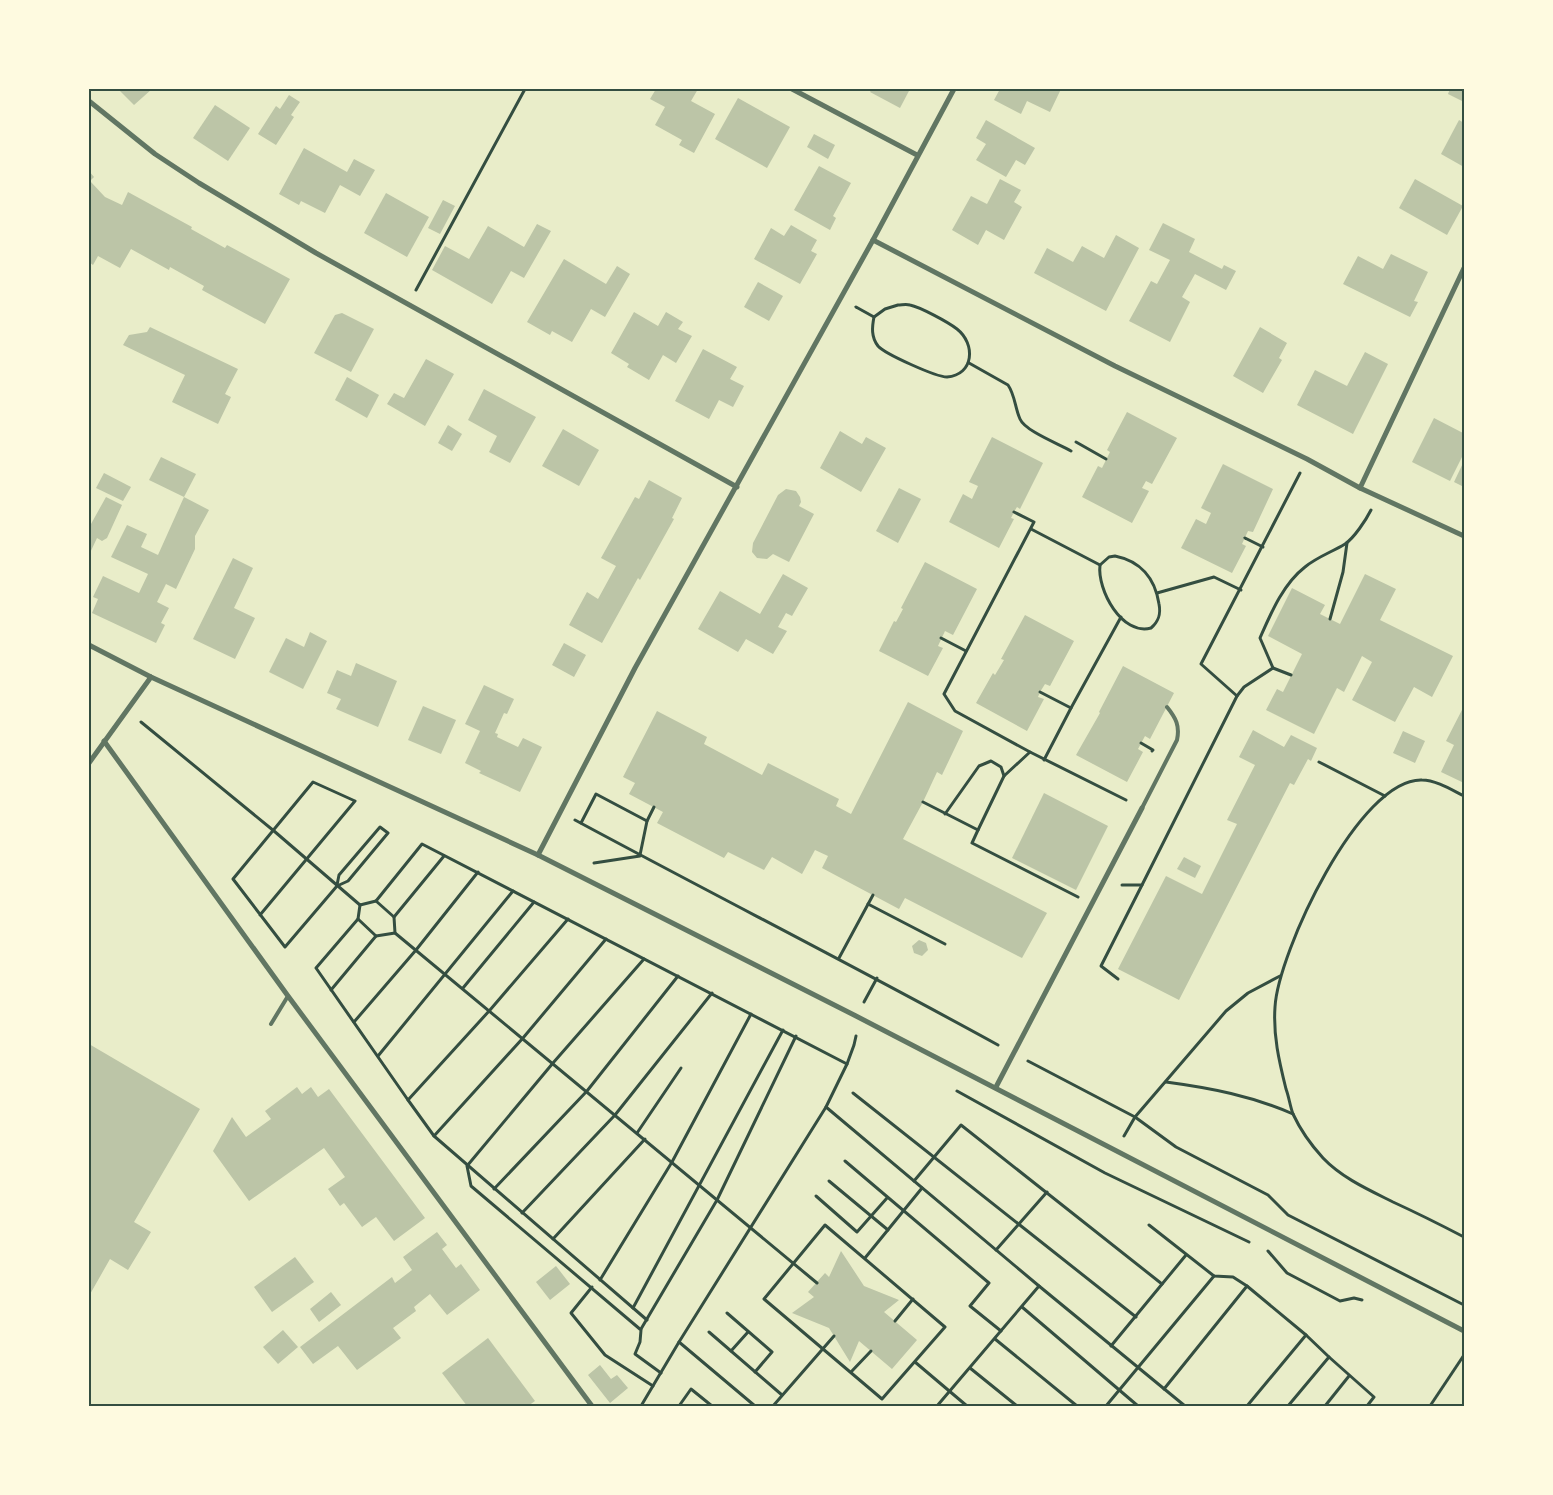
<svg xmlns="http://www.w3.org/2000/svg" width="1553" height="1495" font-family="'DM Sans',sans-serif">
  <rect width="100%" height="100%" fill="#e9edc9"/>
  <g fill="#bcc5a7">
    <polygon points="118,89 152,89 134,105"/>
    <polygon points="656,89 698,89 691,101 715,114 694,153 679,145 682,140 655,125 665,107 650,99"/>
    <polygon points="872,89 910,89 900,108 870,92"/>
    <polygon points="1000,89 1061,89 1050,112 1027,101 1021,114 994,100"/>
    <polygon points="1450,89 1464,89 1464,102 1448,94"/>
    <polygon points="289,95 300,102 291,115 294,117 276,145 258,134 276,106 280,109"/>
    <polygon points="738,98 790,127 767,168 715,139"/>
    <polygon points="215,105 250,128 228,161 193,138"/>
    <polygon points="986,120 1035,148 1025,165 1016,160 1006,177 976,160 986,144 976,138"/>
    <polygon points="1459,120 1464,123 1464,167 1441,154"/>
    <polygon points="814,134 835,145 828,159 807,147"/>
    <polygon points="304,148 347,172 354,159 375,170 360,196 340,185 325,213 301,201 299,205 279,194"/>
    <polygon points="819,166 851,183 833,216 836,218 830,230 794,210"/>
    <polygon points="89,171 94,177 90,181 105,197 122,205 128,192 192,227 191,229 225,248 227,245 290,279 265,324 202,290 204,286 170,267 169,270 131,249 120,268 98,256 93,265 89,262"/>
    <polygon points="1000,179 1021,190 1014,202 1022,207 1004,240 986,230 978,245 952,230 971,196 987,204"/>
    <polygon points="1415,179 1463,206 1447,235 1399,208"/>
    <polygon points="386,193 429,217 407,257 364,233"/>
    <polygon points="443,200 455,206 440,234 428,228"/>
    <polygon points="1163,223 1195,239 1189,252 1222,269 1224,265 1236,271 1226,290 1195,274 1182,297 1190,302 1170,342 1129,321 1151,281 1157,284 1170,260 1149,250"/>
    <polygon points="537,224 551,231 524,278 511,271 492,304 432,270 445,246 469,259 488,226 524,247"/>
    <polygon points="791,225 817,240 811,251 817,254 800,284 754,259 771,228 784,236"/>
    <polygon points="1116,235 1139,248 1106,311 1034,273 1047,248 1073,262 1082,246 1104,258"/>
    <polygon points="1391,254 1428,272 1414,301 1418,302 1410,317 1343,284 1358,256 1383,269"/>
    <polygon points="564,259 606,284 617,266 630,274 605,317 591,309 572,342 552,331 550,335 527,322"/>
    <polygon points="758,282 783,296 769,321 744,307"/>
    <polygon points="634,312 658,326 666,312 683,322 678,329 692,336 676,363 663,355 649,380 627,367 629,364 611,353"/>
    <polygon points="342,313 374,329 351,372 314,353 335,315"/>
    <polygon points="150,327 238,369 225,394 231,397 218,424 172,402 185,375 123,345 129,335 147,332"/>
    <polygon points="1260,327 1287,343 1279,358 1282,360 1263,393 1233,376"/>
    <polygon points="703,349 737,367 730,379 744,386 733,407 719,400 709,419 675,401"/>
    <polygon points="1365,352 1388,364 1353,434 1297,405 1315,370 1347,386"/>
    <polygon points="426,359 454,374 425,426 387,404 394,393 404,398"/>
    <polygon points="347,377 379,395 367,418 335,400"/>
    <polygon points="484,389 536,417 510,463 489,452 497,436 468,420"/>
    <polygon points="1127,412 1177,438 1152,484 1146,481 1142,488 1149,491 1132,523 1082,497 1098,466 1102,468 1110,452 1107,450"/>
    <polygon points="1434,418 1463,433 1464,430 1464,453 1450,481 1412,462"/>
    <polygon points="448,425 462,434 452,451 438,443"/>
    <polygon points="563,429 599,450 579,486 542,466"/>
    <polygon points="840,431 862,444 866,437 886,448 861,492 820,468"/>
    <polygon points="992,437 1043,463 1020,509 1017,507 1014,512 1011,518 1014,519 999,548 949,522 963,494 972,499 978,486 969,482"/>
    <polygon points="161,457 196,474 184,497 149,480"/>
    <polygon points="1464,461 1464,487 1454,482"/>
    <polygon points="1223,464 1273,489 1253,532 1248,531 1242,544 1246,546 1232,573 1181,548 1196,519 1206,524 1211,513 1201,508"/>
    <polygon points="104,473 131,487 123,501 96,488"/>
    <polygon points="649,480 682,498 672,518 674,519 640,580 638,578 602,643 569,625 587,592 598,599 616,566 601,558 635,497 639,499"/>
    <polygon points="899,488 921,499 898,543 876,531"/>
    <polygon points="786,489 796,491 800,497 801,502 799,506 814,514 789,562 773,554 767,559 757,558 752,552 753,543 778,495"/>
    <polygon points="106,497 122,505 107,538 102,541 97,538 89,555 89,523 91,524"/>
    <polygon points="184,497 209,510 195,536 195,549 176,589 166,584 157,602 169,608 161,623 165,625 156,643 92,613 98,599 93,597 103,576 139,593 148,574 111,557 127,525 147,534 141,547 158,555"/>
    <polygon points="233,558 253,568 234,608 255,618 235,659 193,639"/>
    <polygon points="925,562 977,589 953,635 945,631 938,646 943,648 928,676 879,651 894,621 896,622 903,609 901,608"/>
    <polygon points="783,574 808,588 792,616 786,613 778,627 787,631 773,654 746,639 738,652 698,629 720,591 760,614"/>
    <polygon points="1365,574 1396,589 1380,620 1453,656 1432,697 1414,687 1395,722 1352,700 1372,662 1362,656 1344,692 1337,688 1314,734 1266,710 1277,689 1283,692 1302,654 1268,636 1292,588 1325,605 1320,614 1340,624"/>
    <polygon points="1025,615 1074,641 1050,686 1045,684 1040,692 1038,697 1044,699 1027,731 976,703 993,673 995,675 1004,660 1001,659"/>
    <polygon points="310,632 327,641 303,689 269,672 286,638 304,647"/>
    <polygon points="564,643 586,655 574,677 552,665"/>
    <polygon points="356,663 397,681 378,727 336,709 341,699 327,693 337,670 351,676"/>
    <polygon points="1123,666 1174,693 1150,739 1145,736 1138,749 1143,752 1127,782 1076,755 1100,713 1099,712"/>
    <polygon points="484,685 514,699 507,714 504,713 495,733 498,734 497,737 518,747 523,738 542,747 520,792 479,773 481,771 465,763 480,731 465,724"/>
    <polygon points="908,702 963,731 942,775 937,772 923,802 903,839 1047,913 1022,958 905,898 899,909 822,868 828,856 815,850 802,874 772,857 764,870 728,852 724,858 657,823 663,812 629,794 635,783 623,777 657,711 707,737 704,744 762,775 768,763 839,799 836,806 851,814"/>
    <polygon points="423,706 456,720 441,754 408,740"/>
    <polygon points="1464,706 1464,783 1441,772 1454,745 1446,741"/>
    <polygon points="1253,730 1284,747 1291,735 1317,748 1311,761 1308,759 1294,785 1290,783 1179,1000 1118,969 1166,876 1202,894 1237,824 1227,820 1255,765 1239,757"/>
    <polygon points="1403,731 1425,741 1415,763 1393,753"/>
    <polygon points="1044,793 1108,826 1076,890 1012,858"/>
    <polygon points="1184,857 1201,866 1195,878 1177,869"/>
    <polygon points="919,940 926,943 928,950 922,956 914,953 912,946"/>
    <polygon points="89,1044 200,1109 134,1222 151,1232 128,1270 110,1259 89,1296"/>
    <polygon points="297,1087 302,1094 311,1087 318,1097 329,1089 425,1218 394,1241 376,1217 362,1227 344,1203 340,1206 328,1189 345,1177 324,1148 249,1201 213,1151 232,1117 246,1137 271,1119 265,1111"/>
    <polygon points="437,1232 447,1245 442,1249 456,1268 461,1264 480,1290 447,1315 430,1294 414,1307 416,1311 393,1328 401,1338 357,1370 338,1346 313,1364 300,1347 392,1277 395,1283 412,1270 403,1257"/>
    <polygon points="841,1251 864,1286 899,1300 884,1312 917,1340 892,1369 859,1341 850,1362 829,1328 792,1313 814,1297 808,1292 825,1273 829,1277"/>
    <polygon points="295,1257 314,1282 272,1312 254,1287"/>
    <polygon points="556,1266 570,1284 550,1300 536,1282"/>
    <polygon points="331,1292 341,1305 319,1322 310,1309"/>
    <polygon points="283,1330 298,1347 278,1364 263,1347"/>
    <polygon points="488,1338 535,1401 528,1406 467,1406 442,1373"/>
    <polygon points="600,1365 611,1379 617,1375 628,1388 610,1403 588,1375"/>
  </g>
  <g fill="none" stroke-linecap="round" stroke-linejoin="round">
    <g stroke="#344e41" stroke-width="3">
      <polyline points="416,290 525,89"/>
      <path d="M898,305C902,305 906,304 910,305C920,307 948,322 957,329C976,344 974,375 947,377C936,377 885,354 878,346C871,337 872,327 874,317L885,309Z"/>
      <polyline points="856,307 874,317"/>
      <path d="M969,363L1008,385C1015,395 1015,408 1020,419C1025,431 1059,444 1071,451"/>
      <polyline points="1076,442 1106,459"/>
      <polyline points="1014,512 1034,522 944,694 955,711 1030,752 1126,800"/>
      <polyline points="1031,529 1100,565"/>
      <polyline points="1245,538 1263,547"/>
      <path d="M1115,556C1140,561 1155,578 1159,604C1161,614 1159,621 1151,628C1122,636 1097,590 1100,565L1109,557Z"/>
      <polyline points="1157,593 1214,577 1241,590"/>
      <polyline points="1330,619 1343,572 1347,543"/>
      <polyline points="941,638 966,651"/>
      <path d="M1273,668L1260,638C1271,613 1283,584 1305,567C1317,557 1332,552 1345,544C1354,538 1366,520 1371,510"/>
      <polyline points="1040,692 1071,708"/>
      <polyline points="1237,696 1244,687 1273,668 1291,675"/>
      <polyline points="141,722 274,831 360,905 376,901 394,917 395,933 817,1283"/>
      <polyline points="1141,743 1153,750 1152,751"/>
      <polyline points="1044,760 1071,708 1121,617"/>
      <polyline points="1319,762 1385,796"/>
      <path d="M1464,796C1452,790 1436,780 1422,780C1359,778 1278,953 1275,1007C1273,1035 1279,1061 1286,1089C1289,1097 1290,1106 1293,1114C1300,1129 1312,1146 1323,1158C1342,1178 1369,1190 1393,1202C1417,1213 1441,1225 1464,1237"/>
      <polyline points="923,802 978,830 1004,776 1030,752"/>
      <polyline points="945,814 979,766 991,761 1001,767 1004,776"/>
      <path d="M575,820C716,896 858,968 998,1045"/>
      <polyline points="581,823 596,794 647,821"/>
      <polyline points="978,830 972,843 1078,897"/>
      <polyline points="640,855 647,821 654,807"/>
      <polyline points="594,863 640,856"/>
      <polyline points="1122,885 1142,885 1237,696 1201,664 1300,473"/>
      <polyline points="376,901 422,844 847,1064"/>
      <polyline points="868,904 945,944"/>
      <polyline points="360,905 358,919 376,936 395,933"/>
      <polyline points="260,915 355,801 313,782 233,879 285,947 337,886 348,881 388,833 380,827 339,875 337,885"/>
      <polyline points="394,917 444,856"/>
      <polyline points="358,919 316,968 408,1100"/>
      <polyline points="568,919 490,1010 408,1100 434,1136 647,1320"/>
      <polyline points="839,958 873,895"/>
      <polyline points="644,959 553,1063 467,1166 471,1186 641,1330 640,1342 635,1354 661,1373"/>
      <polyline points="1118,979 1101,966 1142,885"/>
      <polyline points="463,988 534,902"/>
      <polyline points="331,990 376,936"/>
      <polyline points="864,1002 877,978"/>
      <polyline points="354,1022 416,950 478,872"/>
      <polyline points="378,1056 513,891"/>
      <polyline points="1028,1061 1135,1117 1176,1147 1268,1195 1288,1215 1464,1305"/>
      <path d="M1166,1082C1211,1088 1252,1096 1293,1114"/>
      <polyline points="957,1091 1105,1173 1249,1242"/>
      <polyline points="853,1093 1136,1317"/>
      <polyline points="826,1107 1039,1286 1185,1406"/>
      <polyline points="637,1133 681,1068"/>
      <polyline points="434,1136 523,1038 606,939"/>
      <polyline points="1124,1136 1135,1117 1226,1011 1248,993 1280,976"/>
      <polyline points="845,1161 989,1283 970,1306 1001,1331"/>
      <polyline points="829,1181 888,1230"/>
      <polyline points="914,1181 961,1125 1162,1284"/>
      <polyline points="494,1189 587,1091 678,976"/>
      <polyline points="816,1196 857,1232 887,1198"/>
      <polyline points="522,1213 615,1115 712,993"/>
      <polygon points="825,1225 945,1327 882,1399 764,1299"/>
      <polyline points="1149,1225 1214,1276 1233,1277 1247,1286 1306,1335 1329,1357 1374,1397 1367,1406"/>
      <polyline points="553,1239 645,1139"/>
      <polyline points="996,1250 1047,1192"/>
      <polyline points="1268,1251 1287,1273 1340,1301 1354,1298 1362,1300"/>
      <polyline points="865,1258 922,1188"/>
      <polyline points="600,1280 672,1162 751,1014"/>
      <polyline points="592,1287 571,1313 605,1355 653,1386"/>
      <polyline points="1022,1307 1138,1406"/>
      <polyline points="633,1308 783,1030"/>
      <polyline points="727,1313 772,1352 755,1372"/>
      <polyline points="895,1321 913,1299"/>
      <polyline points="641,1329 717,1200 796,1036"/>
      <polyline points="709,1332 782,1395"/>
      <polyline points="995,1339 1077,1406"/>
      <polyline points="679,1342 755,1406"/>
      <polyline points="1111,1346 1186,1255"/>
      <polyline points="731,1351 748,1332"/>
      <polyline points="915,1362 967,1406"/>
      <polyline points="970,1368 1017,1406"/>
      <polyline points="851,1372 871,1351"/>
      <polyline points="1164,1389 1247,1286"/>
      <polyline points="641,1406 679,1342 826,1107 847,1064 854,1045 856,1036"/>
      <polyline points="679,1406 691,1389 712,1406"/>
      <polyline points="773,1406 834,1336"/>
      <polyline points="937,1406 1039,1286"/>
      <polyline points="1106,1406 1214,1276"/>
      <polyline points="1247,1406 1306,1335"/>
      <polyline points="1288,1406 1329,1357"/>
      <polyline points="1325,1406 1349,1376"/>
      <polyline points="1430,1406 1464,1355"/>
    </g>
    <g stroke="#617663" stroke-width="4">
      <path d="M1142,808L1177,740C1180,726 1176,718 1167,707"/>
      <polyline points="271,1024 288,996"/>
    </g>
    <g stroke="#617663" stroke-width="5">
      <polyline points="792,89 917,155"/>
      <polyline points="89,101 155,154 199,183 316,253 737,487"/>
      <polyline points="873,240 1115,366 1307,459 1360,488 1464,536"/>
      <polyline points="1360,488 1464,268"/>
      <polyline points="89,645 151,677 538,855 856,1016 1464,1331"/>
      <polyline points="104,741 288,996 592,1406"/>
      <polyline points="89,763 151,677"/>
      <polyline points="538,855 635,668 873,240 954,89"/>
      <polyline points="996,1087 1142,808"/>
    </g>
  </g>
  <rect width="1553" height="1495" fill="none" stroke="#fefae0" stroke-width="180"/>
  <rect x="90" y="90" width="1373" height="1315" fill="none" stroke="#344e41" stroke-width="2"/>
</svg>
